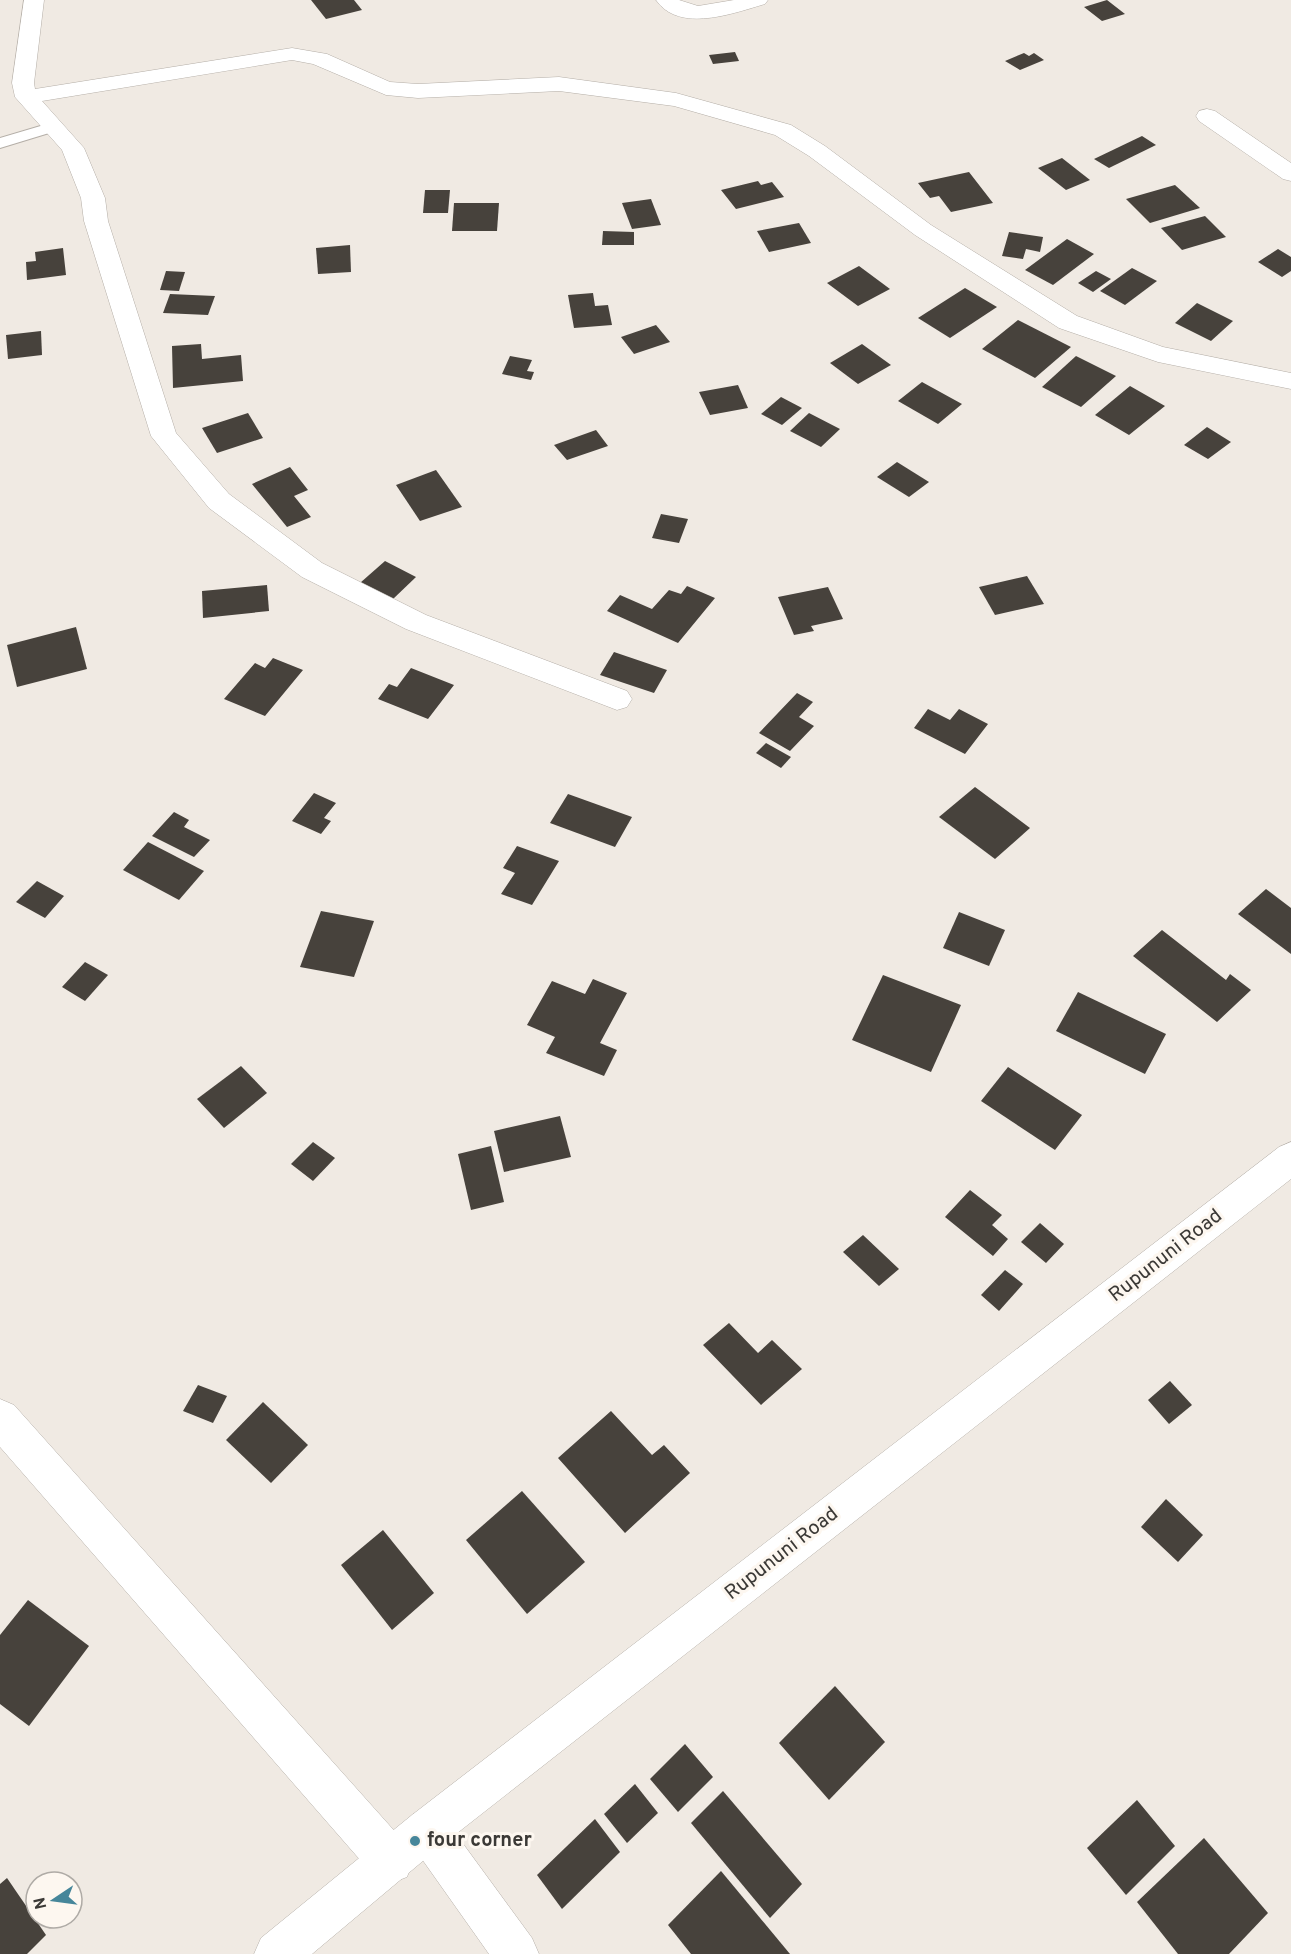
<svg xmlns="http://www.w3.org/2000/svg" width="1291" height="1954" font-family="Overpass,sans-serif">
  <rect width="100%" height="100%" fill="#f0eae3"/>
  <g fill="#47423c">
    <polygon points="311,0 354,0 362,10 326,19"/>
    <polygon points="1107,0 1125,14 1102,21 1084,7"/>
    <polygon points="735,52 739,61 713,64 709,55"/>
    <polygon points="1024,53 1029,56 1034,53 1044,60 1020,70 1005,61"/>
    <polygon points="1142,136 1156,145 1109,168 1094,159"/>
    <polygon points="1062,158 1090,180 1066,190 1038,168"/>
    <polygon points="969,172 993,203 951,212 939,196 930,198 918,183"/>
    <polygon points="758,181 761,185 772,182 784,197 736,209 721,190"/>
    <polygon points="1175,185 1200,208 1150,223 1126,199"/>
    <polygon points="425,190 450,190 448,213 423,213"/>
    <polygon points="651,199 661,225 632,229 622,203"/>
    <polygon points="454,203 499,203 497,231 452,231"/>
    <polygon points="1205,216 1226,237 1182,250 1161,228"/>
    <polygon points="799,223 811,243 769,252 757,231"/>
    <polygon points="603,231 634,232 634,245 602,245"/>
    <polygon points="1009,232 1043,237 1040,252 1026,249 1023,259 1002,256"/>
    <polygon points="1067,239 1094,254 1053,285 1025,270"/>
    <polygon points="350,245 351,272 318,274 316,248"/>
    <polygon points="63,248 66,275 27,280 26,262 36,261 35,252"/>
    <polygon points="1278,249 1291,257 1291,271 1282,277 1258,262"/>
    <polygon points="859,266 890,289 858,306 827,283"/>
    <polygon points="1132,268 1157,281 1125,305 1100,291"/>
    <polygon points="166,271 185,272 179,291 160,290"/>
    <polygon points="1096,271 1111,279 1093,292 1078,283"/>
    <polygon points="965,288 997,307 950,338 918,318"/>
    <polygon points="593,293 595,306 608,305 612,325 574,328 568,295"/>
    <polygon points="170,294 215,296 208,315 163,313"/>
    <polygon points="1197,303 1233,321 1211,341 1175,323"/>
    <polygon points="1018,320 1071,347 1035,378 982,349"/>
    <polygon points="656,325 670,342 634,354 621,337"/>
    <polygon points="41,331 42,355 8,359 6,335"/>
    <polygon points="201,344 202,359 241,355 243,381 173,388 172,346"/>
    <polygon points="862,344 891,365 858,384 830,363"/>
    <polygon points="510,356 532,360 527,371 534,372 531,380 502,374"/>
    <polygon points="1076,356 1116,376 1081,407 1042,387"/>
    <polygon points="922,382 962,404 938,424 898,401"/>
    <polygon points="738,385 748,408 710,415 699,392"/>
    <polygon points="1130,386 1165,406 1129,435 1095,415"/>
    <polygon points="781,397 802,408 782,425 761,414"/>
    <polygon points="248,413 263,438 217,453 202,428"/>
    <polygon points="809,413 840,429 821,447 790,431"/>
    <polygon points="1207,427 1231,442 1208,459 1184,445"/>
    <polygon points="596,430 608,446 567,460 554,445"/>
    <polygon points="897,462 929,482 909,497 877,477"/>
    <polygon points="290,467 308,490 294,496 311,517 287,527 252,484"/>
    <polygon points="436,470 462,507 420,521 396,485"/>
    <polygon points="661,514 688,519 679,543 652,538"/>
    <polygon points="385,561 416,577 392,600 360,583"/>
    <polygon points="1027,576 1044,604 995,615 979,587"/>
    <polygon points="267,585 269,611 203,618 202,591"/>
    <polygon points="687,586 715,598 678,643 607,611 620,595 652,609 669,590 681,594"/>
    <polygon points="828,587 843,619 811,626 814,631 794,635 778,597"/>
    <polygon points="76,627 87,669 17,687 7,645"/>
    <polygon points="614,652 667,670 654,693 600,675"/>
    <polygon points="273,658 303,670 265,716 224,699 255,663 265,668"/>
    <polygon points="411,668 454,685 428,719 378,699 389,684 397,687"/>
    <polygon points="797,693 813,702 799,717 814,726 790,751 759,733"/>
    <polygon points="928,709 950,720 959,709 988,724 965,754 914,728"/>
    <polygon points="766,743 791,757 781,768 756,753"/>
    <polygon points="975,787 1030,828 995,859 939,817"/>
    <polygon points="314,793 336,803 324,818 331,821 321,834 292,821"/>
    <polygon points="568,794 632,817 615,847 550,823"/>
    <polygon points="174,812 189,820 184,827 210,840 194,857 152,836"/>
    <polygon points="148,842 204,871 179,900 123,870"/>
    <polygon points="517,846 559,861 532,905 501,894 515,873 503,868"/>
    <polygon points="37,881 64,896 45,918 16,902"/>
    <polygon points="1266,889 1291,908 1291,954 1238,914"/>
    <polygon points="321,911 374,921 354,977 300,967"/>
    <polygon points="959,912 1005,930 989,966 943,948"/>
    <polygon points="1162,930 1226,980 1230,974 1251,990 1217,1022 1133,956"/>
    <polygon points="85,962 108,975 85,1001 62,987"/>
    <polygon points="883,975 961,1005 931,1072 852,1040"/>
    <polygon points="593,979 627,993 600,1043 617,1050 604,1076 546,1053 555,1037 527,1025 552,981 585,994"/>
    <polygon points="1078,992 1166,1034 1145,1074 1056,1031"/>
    <polygon points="241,1066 267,1093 224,1128 197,1099"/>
    <polygon points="1008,1067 1082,1115 1055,1150 981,1101"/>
    <polygon points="560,1116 571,1157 504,1172 494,1131"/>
    <polygon points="313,1142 335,1158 313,1181 291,1164"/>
    <polygon points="491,1146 504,1202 471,1210 458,1154"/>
    <polygon points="970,1190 1002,1215 992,1225 1008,1239 993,1256 945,1217"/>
    <polygon points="1040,1223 1064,1244 1046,1263 1021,1242"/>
    <polygon points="863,1235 899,1269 879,1286 843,1252"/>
    <polygon points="1005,1270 1023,1284 999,1311 981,1295"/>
    <polygon points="729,1323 758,1353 772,1340 802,1369 761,1405 703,1345"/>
    <polygon points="1170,1381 1192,1405 1169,1424 1148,1400"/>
    <polygon points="198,1385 227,1396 213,1423 183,1411"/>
    <polygon points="263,1402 308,1445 271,1483 226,1440"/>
    <polygon points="611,1411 652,1455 664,1445 690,1473 625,1533 558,1458"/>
    <polygon points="522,1491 585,1562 527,1614 466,1540"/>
    <polygon points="1166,1499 1203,1535 1178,1562 1141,1527"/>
    <polygon points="383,1530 434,1593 392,1630 341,1565"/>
    <polygon points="28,1600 89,1646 29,1726 0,1704 0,1635"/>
    <polygon points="835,1686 885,1742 829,1800 779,1743"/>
    <polygon points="685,1744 713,1777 678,1812 650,1779"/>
    <polygon points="635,1784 658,1813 627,1843 604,1814"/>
    <polygon points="723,1791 802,1884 770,1918 691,1823"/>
    <polygon points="1137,1800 1175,1846 1126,1895 1087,1848"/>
    <polygon points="595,1819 620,1852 562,1909 537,1875"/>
    <polygon points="1204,1838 1268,1913 1229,1954 1178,1954 1137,1902"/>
    <polygon points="721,1871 790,1954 691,1954 668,1925"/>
    <polygon points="7,1878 46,1935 27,1954 0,1954 0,1884"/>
  </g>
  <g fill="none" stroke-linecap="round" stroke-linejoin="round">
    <g stroke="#b4aea7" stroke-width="2">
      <polygon id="service" points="54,122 59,124 62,127 59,130 0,148 0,138"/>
    </g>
    <g stroke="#b4aea7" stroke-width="1">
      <g id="minor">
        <polygon points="24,0 44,0 34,83 35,89 292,48 327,54 390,82 418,84 559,77 676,93 791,125 825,146 931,225 1077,316 1163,347 1291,373 1291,389 1158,362 1059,328 915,235 809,156 775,135 674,106 559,91 418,98 386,95 313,64 292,60 42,101 84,148 105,198 108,221 176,433 229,494 322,563 426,615 627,691 632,699 627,707 617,710 406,629 302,577 209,508 151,436 84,221 81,198 62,150 15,97 12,83"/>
        <path d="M656,0H679L698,6L734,0H768L765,4C734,13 679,34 656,0Z"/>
        <polygon points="1207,109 1215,111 1291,163 1291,181 1283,179 1199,121 1196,116 1199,111"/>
        <polygon points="0,1399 14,1405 407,1845 413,1861 407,1877 391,1883 375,1877 0,1447"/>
        <polygon points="427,1808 442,1815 532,1938 539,1954 489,1954 412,1845 405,1830 412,1815"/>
      </g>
    </g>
    <g stroke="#b4aea7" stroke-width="1">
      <polygon id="primary" points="1291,1142 1291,1179 442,1845 312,1954 254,1954 261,1938 412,1815 1279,1147"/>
    </g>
    <use href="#service" fill="#fff" fill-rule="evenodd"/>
    <use href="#minor" fill="#fff" fill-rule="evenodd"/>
    <use href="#primary" fill="#fff" fill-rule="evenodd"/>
  </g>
  <circle fill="#46869a" stroke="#fdf7f0" stroke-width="2" cx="415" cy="1841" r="6"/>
  <g text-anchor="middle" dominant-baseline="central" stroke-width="6" stroke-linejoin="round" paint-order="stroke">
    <g font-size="20" fill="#3b3936" stroke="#fdf7f0">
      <text transform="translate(1166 1256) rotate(-38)">Rupununi Road</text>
      <text transform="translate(782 1554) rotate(-38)">Rupununi Road</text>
    </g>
    <g font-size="20" font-weight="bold" fill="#3b3936" stroke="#fdf7f0" text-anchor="start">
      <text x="427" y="1841">four corner</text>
    </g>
  </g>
  <g transform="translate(54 1900) rotate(257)"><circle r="28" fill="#fdf7f0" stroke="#afaba6" stroke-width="1.5"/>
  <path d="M0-4.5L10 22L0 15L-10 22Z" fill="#46869a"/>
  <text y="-9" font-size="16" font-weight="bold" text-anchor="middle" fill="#3b3936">N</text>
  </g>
</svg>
